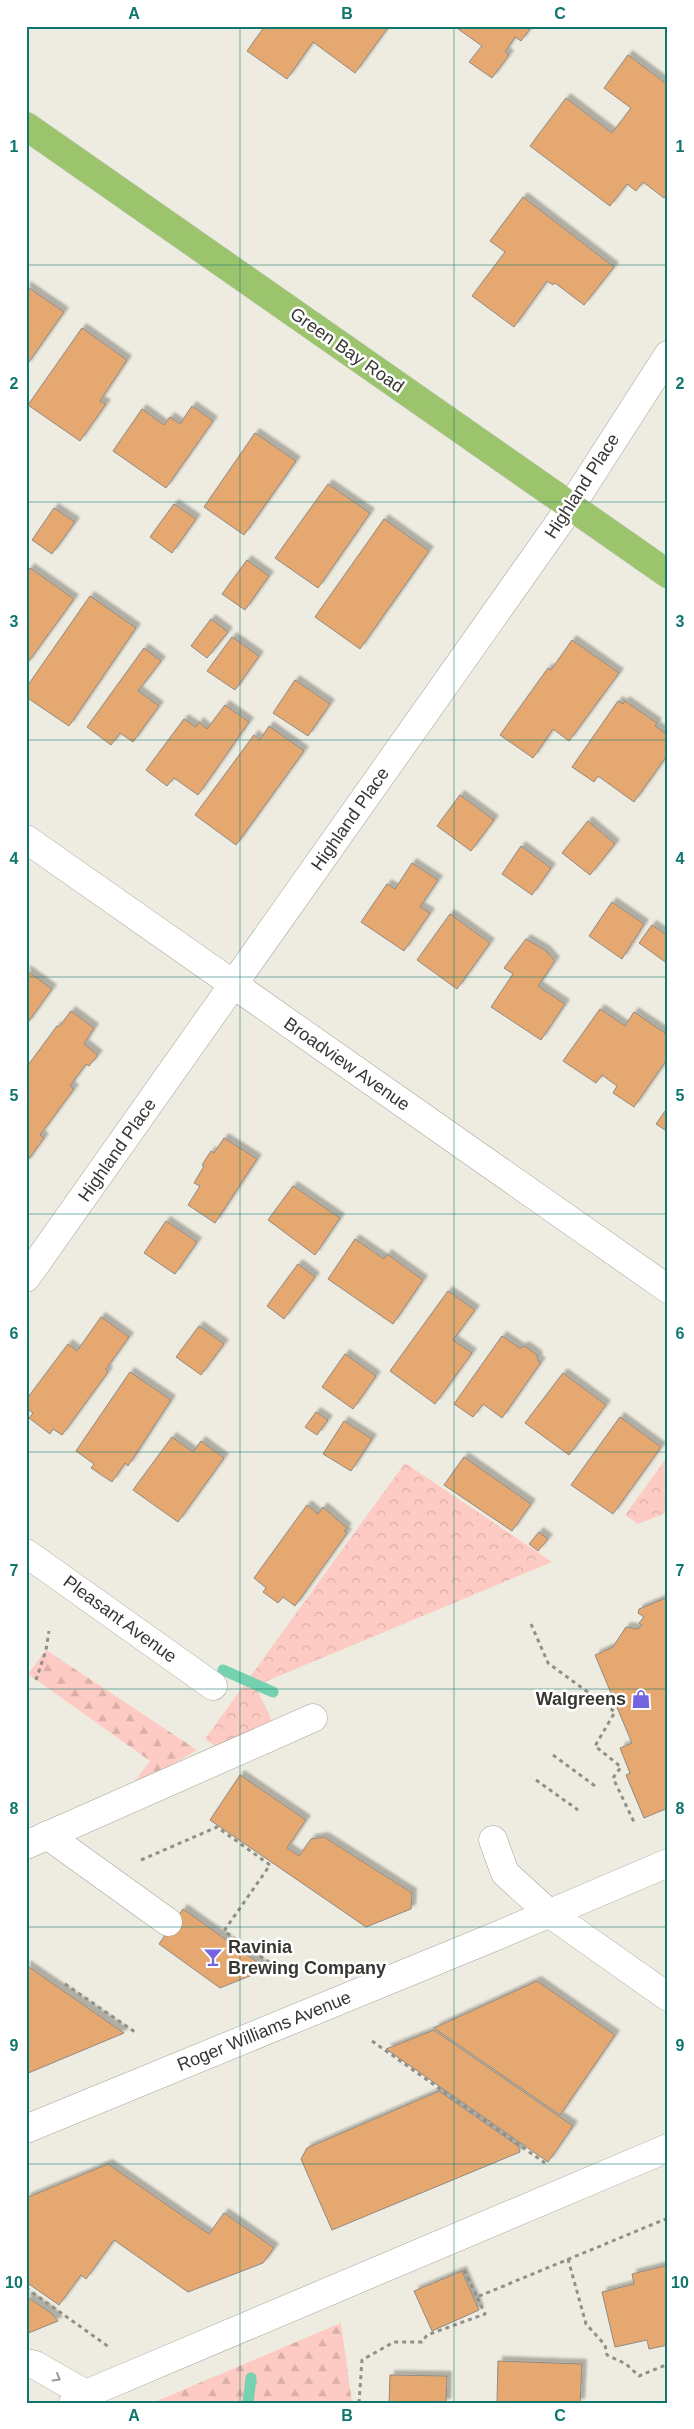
<svg xmlns="http://www.w3.org/2000/svg" width="694" height="2429" font-family="Arial,sans-serif">
  <defs>
    <pattern id="forest-firs" width="22" height="20" patternUnits="userSpaceOnUse" patternTransform="scale(1.25)"><rect width="22" height="20" fill="#fdcbc3"/><path d="M5 1l3.5 6h-7zM16 11l3.5 6h-7z" fill="#d9afa8"/></pattern>
    <pattern id="park-crowns" width="20" height="18" patternUnits="userSpaceOnUse" patternTransform="scale(1.25)"><rect width="20" height="18" fill="#fdcbc3"/><path d="M2 6a3 3 0 1 1 6 0M12 15a3 3 0 1 1 6 0" fill="none" stroke="#d9afa8"/></pattern>
    <filter id="shadow"><feDropShadow dx="4.5" dy="-4.5" stdDeviation="1" flood-color="#0004"/></filter>
  </defs>
  <rect width="100%" height="100%" fill="#eeece0"/>
  <g fill="url(#forest-firs)">
    <polygon points="46,1650 197,1750 128,1790 150,1761 28,1674"/>
    <polygon points="341,2323 352,2403 152,2403"/>
  </g>
  <g fill="url(#park-crowns)">
    <polygon points="668,1456 668,1512 638,1524 625,1515"/>
    <polygon points="405,1463 552,1562 255,1686 270,1716 273,1731 221,1750 205,1739"/>
  </g>
  <g fill="none" stroke-linecap="round" stroke-linejoin="round">
    <g stroke="#75d1af" stroke-width="11">
      <polyline points="223,1670 273,1692"/>
      <polyline points="248,2403 251,2378"/>
    </g>
  </g>
  <g fill="#e4a870" stroke="#928981" filter="url(#shadow)">
    <polygon points="265,26 389,26 355,73 313,42 287,79 247,51"/>
    <polygon points="454,26 532,26 521,41 515,37 505,52 509,55 492,78 469,62 482,46"/>
    <polygon points="628,55 668,85 668,117 666,120 668,121 668,193 664,198 643,182 636,191 627,184 610,206 530,146 566,98 612,133 631,108 604,88"/>
    <polygon points="523,197 614,267 584,305 555,283 553,285 547,281 514,327 472,296 505,252 490,241"/>
    <polygon points="26,286 64,312 26,366"/>
    <polygon points="82,328 127,360 100,401 106,404 80,441 28,405"/>
    <polygon points="192,406 213,421 166,488 113,451 142,409 164,425 170,417 180,424"/>
    <polygon points="255,433 296,461 244,535 204,507"/>
    <polygon points="328,484 370,513 318,588 275,558"/>
    <polygon points="174,504 196,519 172,553 150,537"/>
    <polygon points="54,508 75,522 52,554 32,540"/>
    <polygon points="384,519 429,551 360,649 315,617"/>
    <polygon points="247,560 269,576 245,610 222,594"/>
    <polygon points="30,568 74,599 26,665 26,574"/>
    <polygon points="90,596 136,628 69,726 26,697 26,688"/>
    <polygon points="211,619 228,632 207,658 191,646"/>
    <polygon points="232,637 259,656 235,690 207,671"/>
    <polygon points="572,640 619,673 569,741 553,729 533,758 500,735 548,668 551,670"/>
    <polygon points="144,648 161,661 138,691 159,706 133,742 120,733 111,745 87,727"/>
    <polygon points="295,680 330,704 308,736 273,713"/>
    <polygon points="618,701 623,704 625,701 657,723 655,726 668,735 668,754 634,802 598,776 594,782 572,767"/>
    <polygon points="225,705 249,722 198,795 174,778 167,786 146,770 184,719 196,727 199,722 207,729"/>
    <polygon points="269,726 304,751 236,845 195,815 254,735 260,740"/>
    <polygon points="460,795 494,820 471,851 437,826"/>
    <polygon points="588,821 615,844 590,875 562,853"/>
    <polygon points="521,846 551,868 532,895 502,874"/>
    <polygon points="412,863 438,880 420,907 430,913 404,951 361,922 387,884 395,889"/>
    <polygon points="612,902 644,924 622,959 589,936"/>
    <polygon points="450,914 490,943 457,989 417,960"/>
    <polygon points="652,925 668,936 668,964 639,943"/>
    <polygon points="526,939 545,950 555,961 538,986 565,1004 541,1040 491,1007 513,974 504,968"/>
    <polygon points="26,970 52,989 26,1025"/>
    <polygon points="600,1009 625,1026 634,1012 668,1035 668,1058 634,1107 613,1093 617,1086 602,1075 596,1083 563,1061"/>
    <polygon points="71,1011 94,1028 84,1044 98,1055 89,1066 86,1064 70,1086 74,1089 40,1135 44,1138 26,1163 26,1068 57,1026 59,1027"/>
    <polygon points="668,1107 668,1132 656,1124"/>
    <polygon points="224,1138 257,1159 215,1223 188,1205 200,1186 194,1183 204,1166 202,1165 211,1151 214,1153"/>
    <polygon points="293,1186 340,1218 315,1255 268,1220"/>
    <polygon points="166,1221 197,1242 175,1274 144,1253"/>
    <polygon points="355,1239 384,1259 387,1254 423,1280 393,1324 328,1279"/>
    <polygon points="298,1264 315,1277 284,1319 267,1306"/>
    <polygon points="448,1291 475,1310 453,1340 472,1353 435,1404 390,1371"/>
    <polygon points="101,1317 129,1337 106,1369 108,1372 62,1435 53,1429 50,1434 29,1418 33,1413 26,1408 26,1400 68,1344 77,1351"/>
    <polygon points="199,1326 224,1344 201,1375 176,1357"/>
    <polygon points="502,1336 520,1348 525,1346 537,1355 538,1361 541,1362 502,1418 483,1404 473,1417 454,1404"/>
    <polygon points="345,1354 376,1376 353,1409 322,1387"/>
    <polygon points="130,1372 171,1400 128,1466 125,1463 112,1482 91,1468 94,1464 76,1451"/>
    <polygon points="563,1373 606,1405 569,1455 525,1423"/>
    <polygon points="316,1412 328,1420 317,1435 305,1427"/>
    <polygon points="620,1417 661,1447 613,1514 571,1485"/>
    <polygon points="344,1421 372,1439 351,1471 323,1454"/>
    <polygon points="172,1437 193,1452 201,1441 224,1458 178,1522 133,1490"/>
    <polygon points="464,1457 531,1504 512,1531 444,1485"/>
    <polygon points="307,1505 318,1514 323,1507 347,1528 344,1531 347,1533 295,1606 283,1597 278,1603 263,1592 266,1588 254,1578"/>
    <polygon points="539,1532 548,1539 538,1551 529,1544"/>
    <polygon points="668,1597 668,1808 644,1818 626,1775 630,1773 620,1748 632,1743 595,1655 613,1647 626,1627 638,1629 642,1625 639,1623 644,1617 638,1613 639,1609"/>
    <polygon points="240,1775 306,1820 287,1848 299,1856 311,1839 324,1837 412,1893 411,1909 366,1927 210,1820"/>
    <polygon points="183,1909 267,1969 220,1988 159,1944"/>
    <polygon points="26,1965 124,2033 26,2074"/>
    <polygon points="537,1981 615,2035 560,2115 434,2028"/>
    <polygon points="434,2030 573,2126 548,2162 386,2049"/>
    <polygon points="439,2091 518,2146 520,2152 332,2230 301,2159 307,2148"/>
    <polygon points="108,2164 209,2234 224,2213 274,2248 263,2263 188,2292 114,2240 86,2279 81,2275 59,2305 26,2282 26,2198"/>
    <polygon points="668,2265 668,2345 649,2349 647,2340 615,2347 602,2292 634,2284 632,2274"/>
    <polygon points="462,2271 479,2310 432,2331 414,2291"/>
    <polygon points="26,2296 51,2313 58,2321 26,2334"/>
    <polygon points="498,2361 582,2364 580,2403 497,2403"/>
    <polygon points="390,2375 447,2376 446,2403 389,2403"/>
  </g>
  <g fill="none" stroke-linecap="round" stroke-linejoin="round">
    <g stroke="#a5a398" stroke-width="29">
      <g id="minor">
        <polyline points="26,839 668,1289"/>
        <polyline points="26,1278 571,506 668,355"/>
        <polyline points="26,1553 213,1686"/>
        <polyline points="47,1835 168,1922"/>
        <polyline points="493,1840 505,1873 549,1913 668,1997"/>
        <polyline points="26,1845 313,1718"/>
        <polyline points="26,2129 494,1937 668,1863"/>
        <polyline points="26,2363 35,2365 86,2394"/>
        <polyline points="73,2403 86,2394 668,2148"/>
      </g>
    </g>
    <g stroke="#cbcbca" stroke-width="29">
      <polyline id="major" points="26,126 668,574"/>
    </g>
    <g stroke="#919088" stroke-width="3" stroke-dasharray="4 4" stroke-linecap="butt">
      <polyline points="531,1624 548,1663 615,1712 595,1746 621,1767 613,1778 634,1822"/>
      <polyline points="36,1680 46,1650 49,1631"/>
      <polyline points="553,1755 595,1786"/>
      <polyline points="536,1780 578,1810"/>
      <polyline points="141,1860 217,1827 270,1865 224,1931 282,1971"/>
      <polyline points="65,1984 135,2032"/>
      <polyline points="372,2041 545,2163"/>
      <polyline points="568,2259 586,2324 605,2345 607,2355 626,2364 639,2376 668,2364"/>
      <polyline points="464,2270 477,2297 668,2218"/>
      <polyline points="26,2288 109,2347"/>
      <polyline points="359,2403 362,2360 394,2342 422,2342 427,2335 485,2314 477,2297"/>
    </g>
    <use href="#minor" stroke="#fff" stroke-width="28"/>
    <use href="#major" stroke="#9cc46d" stroke-width="28"/>
  </g>
  <defs><path id="oneway-chevron" d="M-2-3.5L2.5 0L-2 3.5" fill="none" stroke-width="1.6" stroke-linecap="round" stroke-linejoin="round" transform="scale(1.25)"/></defs>
  <use stroke="#9b9a98" href="#oneway-chevron" transform="translate(57 2378) rotate(30)"/>
  <path fill="none" stroke="#0f766e" stroke-width="1" stroke-opacity="0.55" d="M240,26V2403M454,26V2403M26,265H668M26,502H668M26,740H668M26,977H668M26,1214H668M26,1452H668M26,1689H668M26,1927H668M26,2164H668"/>
  <defs>
    <g id="shop-bare" transform="scale(1.5)"><path d="M-5-2.5h2.3a2.7 3.5 0 0 1 5.4 0H5L5.5 6h-11ZM-1.5-2.5h3a1.5 2.3 0 0 0-3 0Z" fill="#7365df" stroke="#fff" stroke-width="2.5" paint-order="stroke"/></g>
    <g id="bar-bare" transform="scale(1.5)"><path d="M-6-5H6L.8 .8V4.5H3.5V6h-7V4.5H-.8V.8Z" fill="#7365df" stroke="#fff" stroke-width="2.5" paint-order="stroke"/></g>
  </defs>
  <g fill-rule="evenodd">
    <use href="#shop-bare" x="641" y="1699"/>
    <use href="#bar-bare" x="213" y="1957"/>
  </g>
  <g text-anchor="middle" dominant-baseline="central" stroke-width="5" stroke-linejoin="round" paint-order="stroke">
    <g font-size="18" fill="#373632" stroke="#fff">
      <text transform="translate(347 350) rotate(35)">Green Bay Road</text>
      <text transform="translate(582 486) rotate(-57)">Highland Place</text>
      <text transform="translate(350 819) rotate(-55)">Highland Place</text>
      <text transform="translate(347 1064) rotate(35)">Broadview Avenue</text>
      <text transform="translate(117 1150) rotate(-55)">Highland Place</text>
      <text transform="translate(120 1619) rotate(36)">Pleasant Avenue</text>
      <text transform="translate(264 2031) rotate(-22)">Roger Williams Avenue</text>
    </g>
    <g font-size="18" font-weight="bold" fill="#373632" stroke="#fff" text-anchor="end">
      <text x="626" y="1699">Walgreens</text>
      <text x="228" y="1947" text-anchor="start">Ravinia<tspan x="228" dy="21">Brewing Company</tspan></text>
    </g>
  </g>
  <rect width="694" height="2429" fill="none" stroke="#ffffff" stroke-width="55"/>
  <rect x="28" y="28" width="638" height="2374" fill="none" stroke="#0f766e" stroke-width="2"/>
  <g font-size="16" text-anchor="middle" font-weight="bold" fill="#0f766e">
    <text x="134" y="19">A</text>
    <text x="347" y="19">B</text>
    <text x="560" y="19">C</text>
    <text x="14" y="152">1</text>
    <text x="680" y="152">1</text>
    <text x="14" y="389">2</text>
    <text x="680" y="389">2</text>
    <text x="14" y="627">3</text>
    <text x="680" y="627">3</text>
    <text x="14" y="864">4</text>
    <text x="680" y="864">4</text>
    <text x="14" y="1101">5</text>
    <text x="680" y="1101">5</text>
    <text x="14" y="1339">6</text>
    <text x="680" y="1339">6</text>
    <text x="14" y="1576">7</text>
    <text x="680" y="1576">7</text>
    <text x="14" y="1814">8</text>
    <text x="680" y="1814">8</text>
    <text x="14" y="2051">9</text>
    <text x="680" y="2051">9</text>
    <text x="14" y="2288">10</text>
    <text x="680" y="2288">10</text>
    <text x="134" y="2421">A</text>
    <text x="347" y="2421">B</text>
    <text x="560" y="2421">C</text>
  </g>
</svg>
